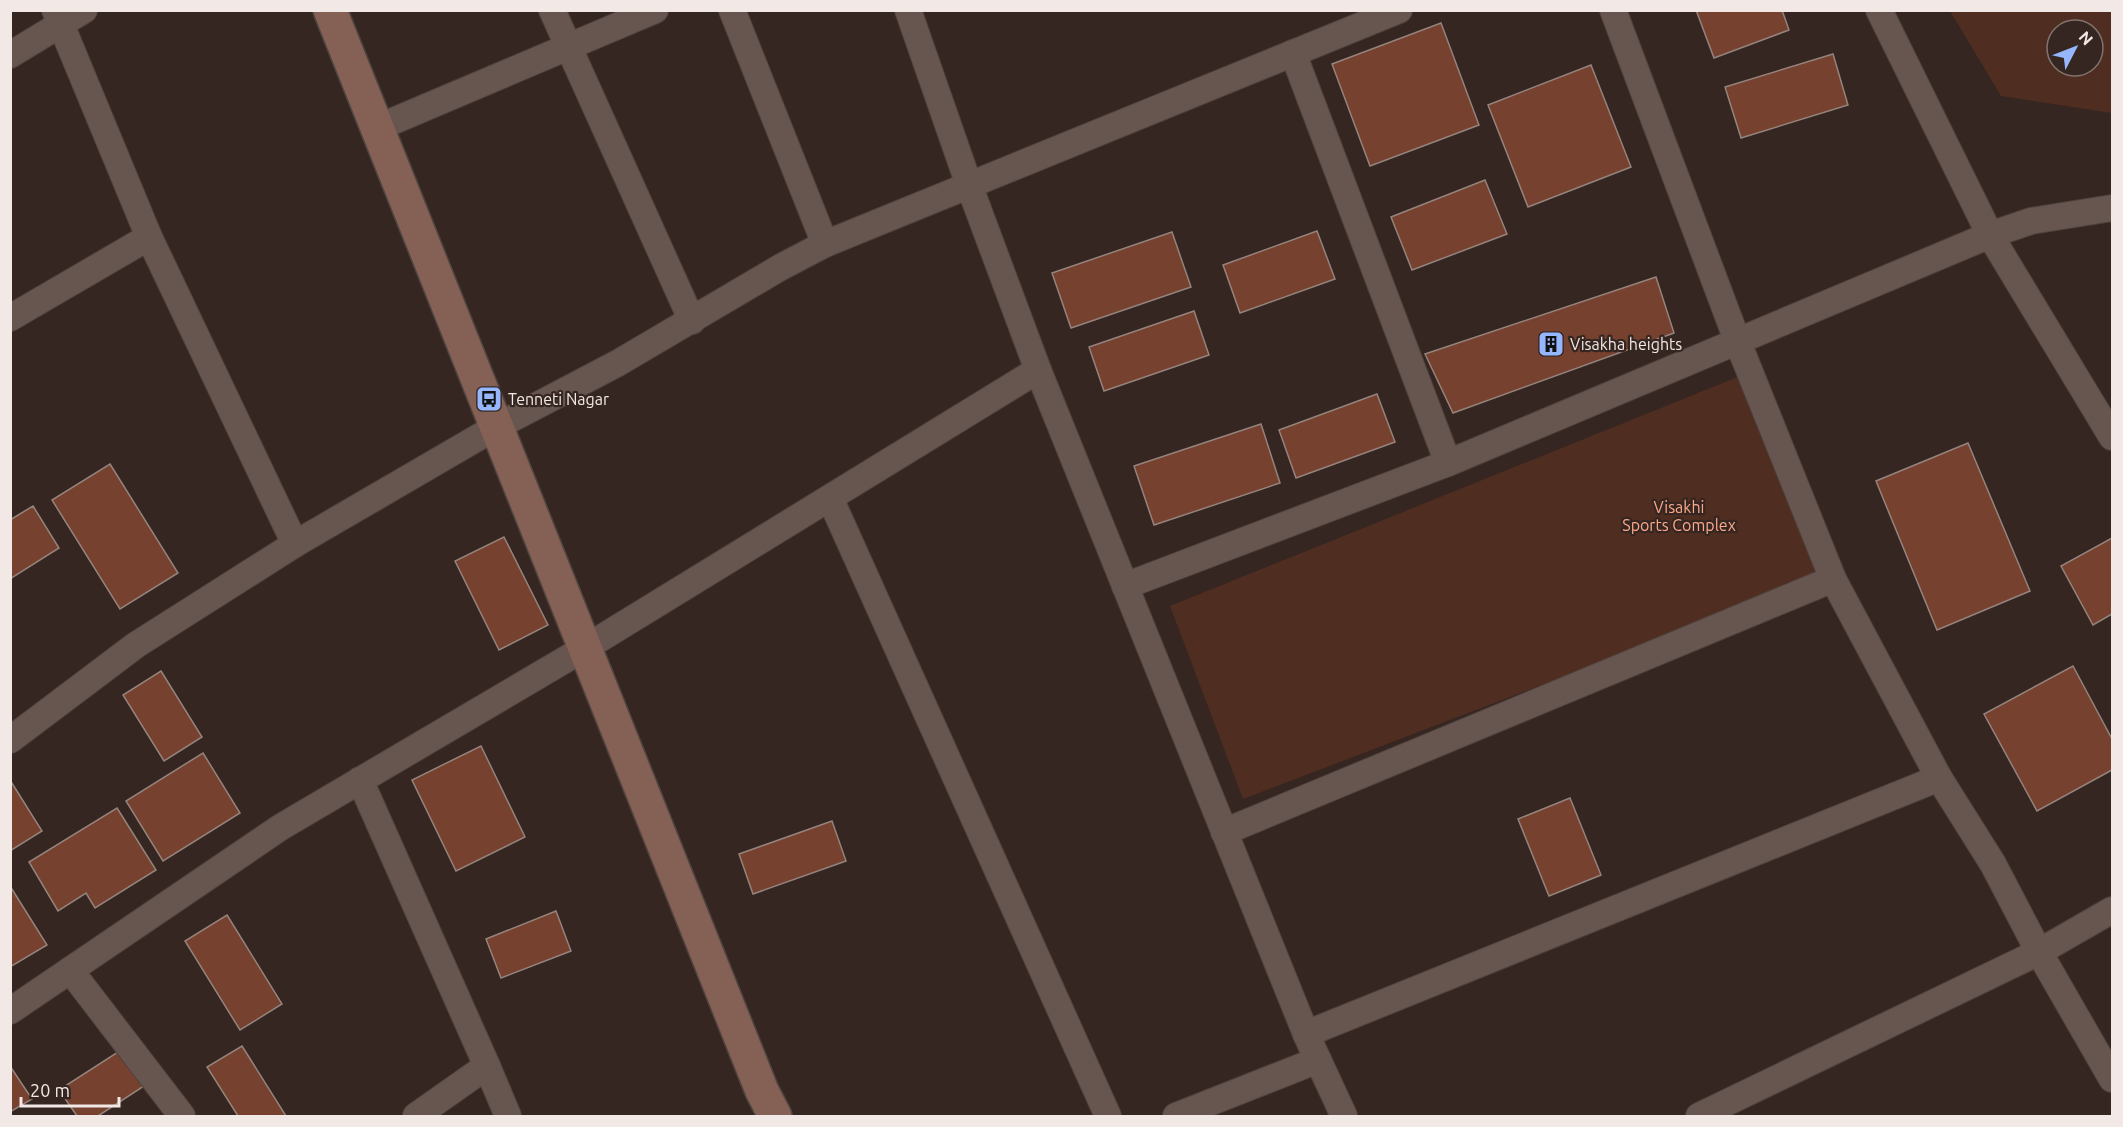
<svg xmlns="http://www.w3.org/2000/svg" width="2123" height="1127" font-family="Ubuntu,sans-serif">
  <rect width="100%" height="100%" fill="#352621"/>
  <g fill="#4f2d21" fill-rule="evenodd">
    <path d="M1950,11H2112V113L2001,96ZM2057,30H2093V66H2057Z"/>
    <polygon points="1745,374 1832,574 1243,799 1170,606"/>
  </g>
  <g fill="#76412e" stroke="#95837d" stroke-width="1.5">
    <polygon points="1696,10 1782,10 1789,30 1714,58"/>
    <polygon points="1441,23 1479,125 1370,166 1332,64"/>
    <polygon points="1833,54 1848,105 1741,138 1725,87"/>
    <polygon points="1591,65 1631,167 1528,207 1488,105"/>
    <polygon points="1485,180 1507,234 1412,270 1391,217"/>
    <polygon points="1317,231 1335,279 1240,313 1223,265"/>
    <polygon points="1172,232 1191,287 1071,328 1052,273"/>
    <polygon points="1656,277 1674,333 1453,413 1425,354"/>
    <polygon points="1194,311 1209,355 1104,391 1089,347"/>
    <polygon points="1377,394 1395,442 1296,478 1279,430"/>
    <polygon points="1261,424 1280,483 1154,525 1134,466"/>
    <polygon points="1968,443 2030,591 1937,630 1876,481"/>
    <polygon points="110,464 178,573 120,609 52,500"/>
    <polygon points="33,506 59,548 10,579 10,520"/>
    <polygon points="504,537 548,625 499,650 455,561"/>
    <polygon points="2112,538 2112,614 2093,625 2061,566"/>
    <polygon points="2073,666 2112,739 2112,770 2037,811 1984,714"/>
    <polygon points="161,671 202,737 164,761 123,695"/>
    <polygon points="481,746 525,837 456,871 412,780"/>
    <polygon points="203,753 240,813 163,861 126,801"/>
    <polygon points="10,780 42,831 10,851"/>
    <polygon points="1570,798 1601,875 1549,896 1518,819"/>
    <polygon points="117,808 156,870 95,908 86,893 58,911 29,862"/>
    <polygon points="832,821 846,861 753,894 739,854"/>
    <polygon points="10,886 47,945 10,967"/>
    <polygon points="556,911 571,951 501,978 486,939"/>
    <polygon points="227,915 282,1004 240,1030 185,941"/>
    <polygon points="242,1046 286,1116 238,1116 207,1067"/>
    <polygon points="121,1050 144,1086 98,1116 77,1116 59,1090"/>
    <polygon points="10,1066 32,1099 10,1112"/>
  </g>
  <g fill="none" stroke-linecap="round" stroke-linejoin="round">
    <g stroke="#4f433f" stroke-width="28">
      <g id="minor">
        <polyline points="55,10 149,237 295,544"/>
        <polyline points="552,10 692,321"/>
        <polyline points="732,10 825,244"/>
        <polyline points="1613,10 1737,340 1833,579 1939,778 1993,864 2039,952 2112,1079"/>
        <polyline points="1879,10 1990,235 2112,437"/>
        <polyline points="1293,53 1448,463"/>
        <polyline points="10,55 84,10"/>
        <polyline points="377,128 655,10"/>
        <polyline points="10,318 149,237"/>
        <polyline points="1038,370 1306,1034 1344,1116"/>
        <polyline points="830,498 1108,1116"/>
        <polyline points="1125,586 1448,463 1990,235 2031,221 2112,208"/>
        <polyline points="10,740 136,645 295,544 496,427 618,363 781,267 825,244 1399,10"/>
        <polyline points="360,780 487,1066 508,1116"/>
        <polyline points="1224,832 1833,579"/>
        <polyline points="70,970 182,1116"/>
        <polyline points="10,1011 281,827 585,648 1038,370 969,185 908,10"/>
        <polyline points="1306,1034 1939,778"/>
        <polyline points="416,1116 487,1066"/>
        <polyline points="1176,1116 1318,1060"/>
        <polyline points="1699,1116 2039,952 2112,910"/>
      </g>
    </g>
    <g stroke="#4f433f" stroke-width="36">
      <polyline id="secondary" points="330,10 762,1091 775,1116"/>
    </g>
    <use href="#minor" stroke="#675650" stroke-width="26"/>
    <use href="#secondary" stroke="#856054" stroke-width="33"/>
  </g>
  <defs>
    <g id="building-square" transform="scale(1.35)"><rect x="-9" y="-9" width="18" height="18" rx="4" fill="#96b6fd" stroke="#352621"/><path d="M-4-6H4V6H1V3H-1V6H-4ZM-2.5-4.3h1.7v1.8h-1.7ZM.8-4.3h1.7v1.8H.8ZM-2.5-1h1.7V.8h-1.7ZM.8-1h1.7V.8H.8Z" fill="#111"/></g>
    <g id="bus-square" transform="scale(1.35)"><rect x="-9" y="-9" width="18" height="18" rx="4" fill="#96b6fd" stroke="#352621"/><path d="M-5-6H5V4H4V6H2V4H-2V6H-4V4H-5ZM-3.5-4V0h7V-4ZM-3.5 1.2v1.5H-2V1.2ZM2 1.2v1.5H3.5V1.2Z" fill="#111"/></g>
  </defs>
  <g fill-rule="evenodd">
    <use href="#building-square" x="1551" y="344"/>
    <use href="#bus-square" x="489" y="399"/>
  </g>
  <g text-anchor="middle" dominant-baseline="central" stroke-width="4.5" stroke-linejoin="round" paint-order="stroke">
    <g font-size="16" fill="#f2e8e5" stroke="#352621" text-anchor="start">
      <text x="1570" y="344">Visakha heights</text>
      <text x="508" y="399">Tenneti Nagar</text>
    </g>
    <g font-size="16" fill="#fea88b" stroke="#352621">
      <text x="1679" y="507">Visakhi<tspan x="1679" dy="18">Sports Complex</tspan></text>
    </g>
  </g>
  <rect width="2123" height="1127" fill="none" stroke="#f2e8e5" stroke-width="24"/>
  <g transform="translate(2075 48) rotate(48)"><circle r="28" fill="#352621" stroke="#81746f" stroke-width="1.5"/>
  <path d="M0-4.5L10 22L0 15L-10 22Z" fill="#96b6fd"/>
  <text y="-9" font-size="16" font-weight="bold" text-anchor="middle" fill="#f2e8e5">N</text>
  </g>
  <path d="M21 1097v9h98v-9" fill="none" stroke="#f2e8e5" stroke-width="3"/>
  <text x="30" y="1097" font-size="18" fill="#f2e8e5" stroke="#352621" stroke-width="4.5" paint-order="stroke">20 m</text>
</svg>
